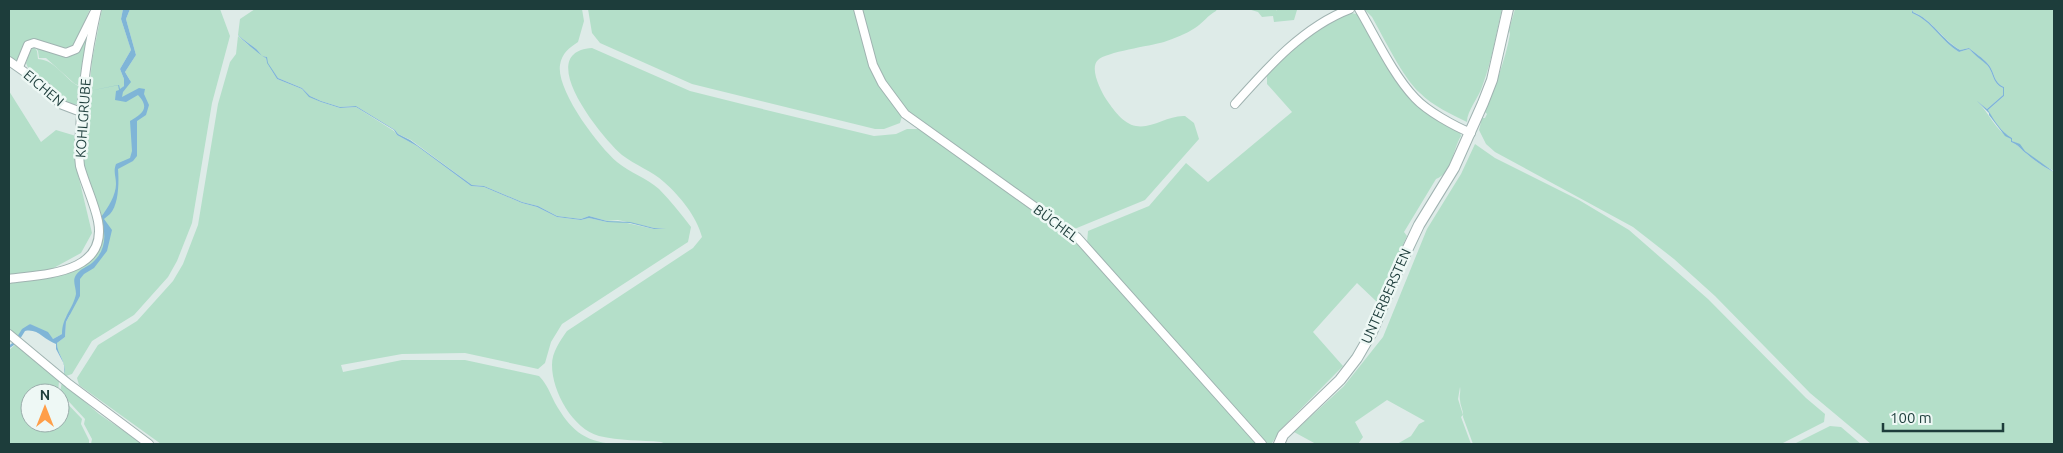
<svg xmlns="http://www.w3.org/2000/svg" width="2063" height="453" font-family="Ubuntu,sans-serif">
  <rect width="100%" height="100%" fill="#deebe8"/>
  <g fill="#b4dfc9">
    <path d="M9,9H90L74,46L68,50C64,49 59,49 56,48C48,46 33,33 27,43C23,49 22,55 17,60L9,58Z"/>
    <path d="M102,9H123L121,19L131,50L120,69L124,79V86L120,90L121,93L130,80L125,72L136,55L126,19L130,9H220L230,36L212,103L192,223L177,261L168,277L134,315L92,341L72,374L66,376L64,374C67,361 57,355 57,343L65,337L66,322L70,315L66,316L62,334L53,339L30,324L17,337L9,329V282L51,277L65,274L87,262L102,235L100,218L84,165L83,147L89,93L86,92H89L92,61Z"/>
    <path d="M255,9H582L584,21L578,42C569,48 562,53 560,65C556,90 598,146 617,162C630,173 647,178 659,189C671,201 681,214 691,227L688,242L562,324L551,342L545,363L538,369L465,353L402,354L341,365L343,372L402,360H465L539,376C547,384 550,393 555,403C570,429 583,441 613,444H161L79,385L77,378L98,345L137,321L173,281L183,264L198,225L218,104L230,62L236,54L238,36C242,40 262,56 266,58L267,63L277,79L302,89L310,97L321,102L340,108L356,107L394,131L397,135L417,146L471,186L484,187L522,203L537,207L557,217L581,220L589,218L607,222L618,221L654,229L665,228H654L618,220L607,221L589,216L581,219L557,216L538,206L522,202L484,186L472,185L411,140L398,134L395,130L356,106L340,107L321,101L310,96L302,88L278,78L267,63V57L262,56C256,46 246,43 238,35L240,19Z"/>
    <polygon points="588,9 855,9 870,67 902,116 900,123 884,129 875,129 692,84 600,43 592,33"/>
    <path d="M861,9H1217L1216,11C1208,15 1203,23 1195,28C1186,34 1175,38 1164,42C1150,46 1106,52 1098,60C1089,68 1101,91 1106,99C1113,109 1123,124 1136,126C1152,129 1168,115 1185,116L1194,123L1199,139L1145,200L1072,230L910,115L884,82L876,65Z"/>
    <polygon points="1248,9 1275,9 1277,11 1276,9 1297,10 1294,20 1274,22 1273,16 1262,17 1258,12"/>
    <path d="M1364,9H1502C1496,34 1492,60 1483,84C1479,98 1467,110 1467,122C1451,114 1433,106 1420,93C1403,78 1384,38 1372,17Z"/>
    <path d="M1515,9H1912V13C1932,21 1941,41 1959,52L1969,49C1974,55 1982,59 1987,65C1994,73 1992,83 2003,88V95L1987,109L1978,102C1989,113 1996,131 2011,139V142C2019,145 2020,149 2027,154C2035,161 2044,167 2054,172V444H1871L1810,393L1715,296L1674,259L1633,227L1495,152L1486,144L1479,130L1482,118H1485L1487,114L1485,112C1495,85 1505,62 1510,34L1509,30Z"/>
    <path d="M1913,9H2054V171C2044,166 2036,160 2027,153C2021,148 2020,144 2012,141V138C2002,133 1993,120 1988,110L2004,96V87C1993,82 1995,72 1988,64C1983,58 1975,53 1969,48L1960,50C1942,39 1933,20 1913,12Z"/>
    <path d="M1351,13L1357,14L1361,19L1402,88L1412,100L1460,132L1461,136C1453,149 1452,173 1436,179L1404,232L1407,236L1377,302L1357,283L1313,332L1343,366L1280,430L1272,443L1266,444L1087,243L1088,231L1149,206L1186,163L1208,182L1292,112L1267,84V71C1294,47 1314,32 1345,14Z"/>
    <polygon points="88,30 80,86 75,84 46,58 39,58 38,51 35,47 40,45 56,54 67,56"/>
    <path d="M31,47H34L37,51L38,59C56,60 65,80 80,87L78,103L73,106L62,101L49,85L29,70L26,63Z"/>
    <path d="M592,48L690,91L746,105L874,136L896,134L907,129H919L969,163L1073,239L1258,444H666L661,442C641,440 619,441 599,436C573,429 552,392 552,365C552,352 560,341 567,331L693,248L702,237C697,217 680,196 664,182C652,171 635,165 622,155C602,138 532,52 592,48Z"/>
    <polygon points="9,91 41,142 56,130 76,136 76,166 92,233 81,253 50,270 9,276"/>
    <path d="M1475,144L1495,158L1579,200L1629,230L1708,299L1806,398L1825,414L1824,422L1781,444H1473L1463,417C1464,411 1460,406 1460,400C1459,395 1461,392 1460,387L1458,399L1463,415L1461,417L1471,444H1397L1411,436L1419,424L1425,421L1387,400L1355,422L1363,437L1358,444H1316L1294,432L1344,386L1383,337L1427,229L1461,174Z"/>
    <polygon points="16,344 59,381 58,393 30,393 30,423 60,423 60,396 82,419 81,424 89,440 89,444 9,444 9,350"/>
    <polygon points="62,382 99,414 143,444 91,444 92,439 84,424 85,419 60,392"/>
    <polygon points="1830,426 1841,427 1861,444 1794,444"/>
  </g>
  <g fill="#7fb5d7">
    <path d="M123,9H130L126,19L136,55L125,72L131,82L123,92L122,97L139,88L145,89L144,94L149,105L146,115L137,121V156L133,161L118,169C119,181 119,205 110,214C108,216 106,217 104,219L112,230L107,251L94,268L84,274L80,279V296L66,322L65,337L57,343C57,355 67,361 64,374V364L56,349V344C44,340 38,328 25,331L20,339L17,337L22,329L30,324L48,332L53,339L62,334C62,317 73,309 76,294C76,287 72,281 76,275C80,269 87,267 92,263C107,250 106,234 101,217C108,208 116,195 116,184C116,176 113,172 116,164L130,158L132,151L130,121C143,113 150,108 138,95L126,102L115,100L116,91L119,90L118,85L89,91L119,85L120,89L124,86V79L120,69L131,50L121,19Z"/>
    <path d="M1912,9L1913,12C1933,20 1942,40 1960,50L1969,48C1975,53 1983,58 1988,64C1995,72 1993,82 2004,87V96L1988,110C1994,120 2001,132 2012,138V141L2020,144L2025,151L2054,172C2044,167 2035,161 2027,154C2020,149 2019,145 2011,142V139L2005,136L1989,115V113L1977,101L1987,109L2003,95V88C1992,83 1994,73 1987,65C1982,60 1974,55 1969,49L1959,52C1941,41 1932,21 1912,13Z"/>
    <path d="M238,35C246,43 256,46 262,56L267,57L268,63L278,78L302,88L310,96L321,101L340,107L356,106L395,130L398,134L410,140L472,185L484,186L522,202L538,206L557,216L581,219L589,216L607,221L630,222L654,228L666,229H654L630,223L607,222L589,218L581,220L557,217L537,207L522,203L484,187L471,186L417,146L397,135L394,130L356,107L340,108L321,102L309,97L302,89L277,79L267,63L266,58C261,56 241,39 238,35Z"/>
  </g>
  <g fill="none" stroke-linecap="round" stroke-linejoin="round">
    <polyline stroke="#7fb5d7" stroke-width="2.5" points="9,347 16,342"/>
    <g stroke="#a0b3b1" stroke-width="10">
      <g id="minor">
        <polyline points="858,9 873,65 882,83 905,114 1077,237 1262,444"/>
        <path d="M1359,9C1375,36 1393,75 1415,98C1427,111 1454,126 1471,133"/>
        <polyline points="9,61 46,87 60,104 81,112"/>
        <polyline points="19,67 28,45 34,43 66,53 76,49 94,13"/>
        <path d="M1235,104C1268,67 1303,27 1350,9"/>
        <path d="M9,279C44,274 108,274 98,221C94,202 85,184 80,166L79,156C80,107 86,57 97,9"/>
        <polyline points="9,334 69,384 149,444"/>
      </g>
    </g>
    <g stroke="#a0b3b1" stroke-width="12">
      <polyline id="tertiary" points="1279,444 1283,435 1340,380 1357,358 1372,332 1400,265 1419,225 1454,168 1483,103 1492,80 1508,9"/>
    </g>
    <use href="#minor" stroke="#fff" stroke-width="8"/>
    <use href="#tertiary" stroke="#fff" stroke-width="10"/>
  </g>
  <g text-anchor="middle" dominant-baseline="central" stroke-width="5" stroke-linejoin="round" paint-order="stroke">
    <g font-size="14" fill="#1d3d3b" stroke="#eef8f5">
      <text transform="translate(44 88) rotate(40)">EICHEN</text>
      <text transform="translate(83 118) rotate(-86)">KOHLGRUBE</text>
      <text transform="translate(1056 223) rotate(37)">BÜCHEL</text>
      <text transform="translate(1386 296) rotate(-66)">UNTERBERSTEN</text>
    </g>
  </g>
  <rect width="2063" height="453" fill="none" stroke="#1d3d3b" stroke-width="20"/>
  <g transform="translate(45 408)"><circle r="24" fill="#eef8f5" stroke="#9aadab"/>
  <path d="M0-4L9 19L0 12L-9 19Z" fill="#ff9e48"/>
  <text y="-8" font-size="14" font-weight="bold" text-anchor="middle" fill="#1d3d3b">N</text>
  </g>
  <path d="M1883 423v8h120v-8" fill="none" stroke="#1d3d3b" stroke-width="2.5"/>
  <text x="1890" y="423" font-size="15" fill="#1d3d3b" stroke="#eef8f5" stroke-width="4" paint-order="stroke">100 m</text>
</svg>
